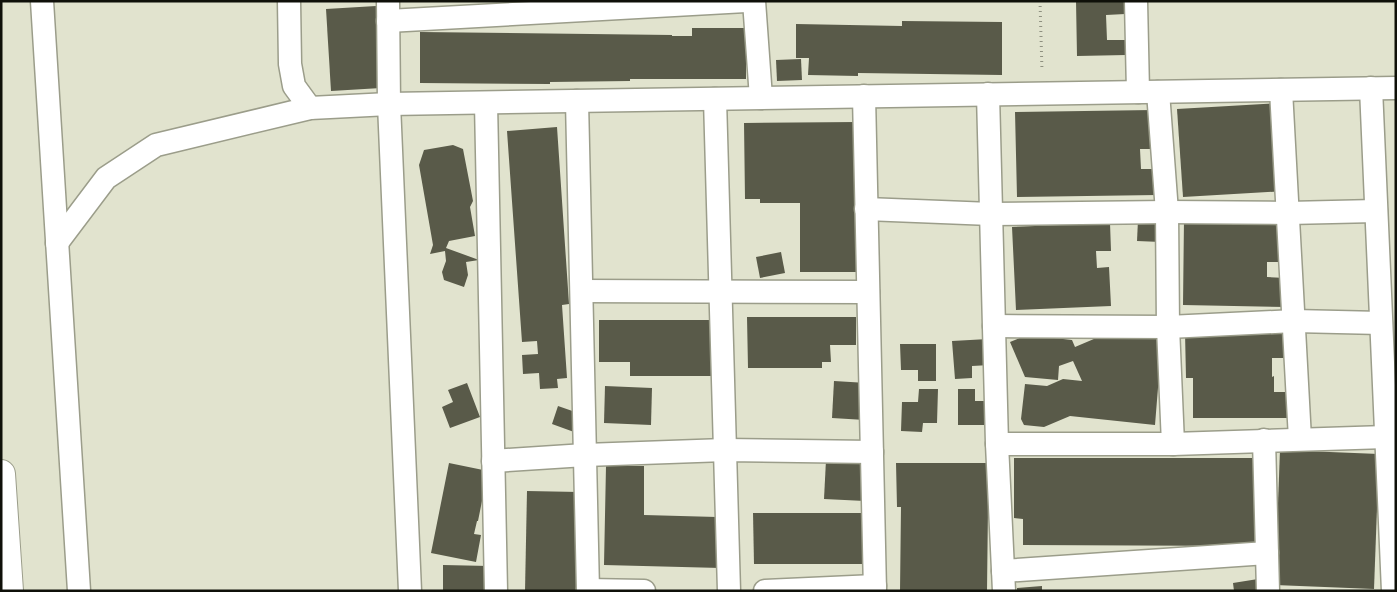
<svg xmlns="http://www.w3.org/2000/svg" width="1397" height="592" font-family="'IBM Plex Sans',sans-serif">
  <rect width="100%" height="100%" fill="#e1e3ce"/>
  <g fill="#595a49">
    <polygon points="1076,1 1125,1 1125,14 1106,15 1107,40 1125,40 1126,55 1077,56"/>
    <polygon points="376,6 381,88 331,91 326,9"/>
    <polygon points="902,21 1002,22 1002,75 858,73 858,76 808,75 809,58 796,58 796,24 902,26"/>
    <polygon points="692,28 746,28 746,79 630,79 630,81 550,82 550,84 420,83 420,32 672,35 672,36 692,36"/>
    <polygon points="801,59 802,80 777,81 776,60"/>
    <polygon points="1280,103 1285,191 1183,197 1177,109"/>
    <polygon points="1153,110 1154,149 1140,149 1141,169 1156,169 1157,195 1017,197 1015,112"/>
    <polygon points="858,122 859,272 800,272 800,203 760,203 760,199 745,199 744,123"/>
    <polygon points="557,127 569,304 562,305 567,378 557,379 558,388 540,389 539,373 523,374 522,355 538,354 537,341 522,342 507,131"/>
    <polygon points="453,145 463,149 473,201 470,207 475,236 449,241 446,248 479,260 466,262 468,275 464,287 444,280 442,272 446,261 445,251 430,254 433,245 419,165 424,150"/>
    <polygon points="1184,219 1283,220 1282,262 1267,262 1267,277 1286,278 1286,307 1183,305"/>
    <polygon points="1138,220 1163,222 1161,242 1137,241"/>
    <polygon points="1110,223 1111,251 1096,251 1097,268 1109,267 1111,306 1016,310 1012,227"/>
    <polygon points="781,252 785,273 760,278 756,257"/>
    <polygon points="747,317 856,317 856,345 830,345 831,362 822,362 822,368 748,368"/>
    <polygon points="599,320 712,320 720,376 630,376 630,362 599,362"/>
    <polygon points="1185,332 1287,332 1287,358 1272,358 1272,377 1274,376 1274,392 1290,392 1290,418 1193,418 1193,378 1186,378"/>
    <polygon points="1108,333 1162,338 1155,425 1070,416 1044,427 1024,425 1021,419 1025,384 1047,386 1063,379 1082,381 1073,361 1059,366 1058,380 1025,377 1010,342 1027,335 1072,340 1075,347"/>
    <polygon points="988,339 990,365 972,366 972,378 955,379 952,341"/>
    <polygon points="900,344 936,344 936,381 918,381 918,370 901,370"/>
    <polygon points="834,381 867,383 865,420 832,418"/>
    <polygon points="467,383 480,417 450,428 442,407 453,402 448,390"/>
    <polygon points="605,386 652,388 651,425 604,423"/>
    <polygon points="919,389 938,389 937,423 923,423 922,432 901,431 902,402 918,402"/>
    <polygon points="958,389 975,389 975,401 993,401 994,425 958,425"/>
    <polygon points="558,406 581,414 574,432 552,424"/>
    <polygon points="1280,450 1379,454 1374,589 1275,585"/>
    <polygon points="1014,458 1253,458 1255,546 1023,545 1023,519 1014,518"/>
    <polygon points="826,460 867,463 865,501 824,499"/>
    <polygon points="449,463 488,471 478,521 477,521 474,534 481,535 476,562 431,553"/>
    <polygon points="896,463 991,463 991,505 988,505 987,591 900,591 901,507 897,507"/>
    <polygon points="606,466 644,466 644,515 717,517 721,568 604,565"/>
    <polygon points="527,491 579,492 577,591 525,591"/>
    <polygon points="753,513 870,513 871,564 754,564"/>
    <polygon points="443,565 489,566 488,591 443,591"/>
    <polygon points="1258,579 1259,591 1234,591 1233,583"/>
    <polygon points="1042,586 1042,591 1017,591 1017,588"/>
  </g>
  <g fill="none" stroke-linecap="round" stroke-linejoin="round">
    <g stroke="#9b9d8a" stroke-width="25">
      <g id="minor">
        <polyline points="42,1 79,591"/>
        <polyline points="289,1 290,64 294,86 310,108"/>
        <polyline points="388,1 389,104 410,591"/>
        <polyline points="754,1 761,98"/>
        <polyline points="1136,1 1138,92"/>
        <polyline points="388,21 746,1"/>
        <polyline points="1371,88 1393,591"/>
        <polyline points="1281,90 1300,439"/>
        <polyline points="1158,92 1167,212 1168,327 1173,444"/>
        <polyline points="988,94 997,444 1004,591"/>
        <polyline points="864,96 875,591"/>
        <polyline points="715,99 729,591"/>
        <polyline points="577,101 588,591"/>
        <polyline points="486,103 496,591"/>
        <polyline points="866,209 991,214 1167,212 1288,213 1376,211"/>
        <polyline points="57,243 106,178 156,145 310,108 389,104 1396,88"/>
        <polyline points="582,291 868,292"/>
        <polyline points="994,326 1168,327 1294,321 1381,323"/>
        <polyline points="1264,440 1268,591"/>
        <polyline points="997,444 1173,444 1386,437"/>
        <polyline points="493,461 585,455 725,450 872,452"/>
        <polyline points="1003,571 1267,553"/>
        <polyline points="588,590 644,591"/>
        <polyline points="765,591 875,586"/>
      </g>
    </g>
    <g stroke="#9b9d8a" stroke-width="30">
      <polyline id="major" points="1,474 9,591"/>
    </g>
    <polyline stroke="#8e9080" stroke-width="3" stroke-dasharray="1 4" stroke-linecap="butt" points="1040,1 1042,71"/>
    <use href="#minor" stroke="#fff" stroke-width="22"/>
    <use href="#major" stroke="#fff" stroke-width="28"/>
  </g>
  <rect width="1397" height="592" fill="none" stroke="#0f1009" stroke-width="5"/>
</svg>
